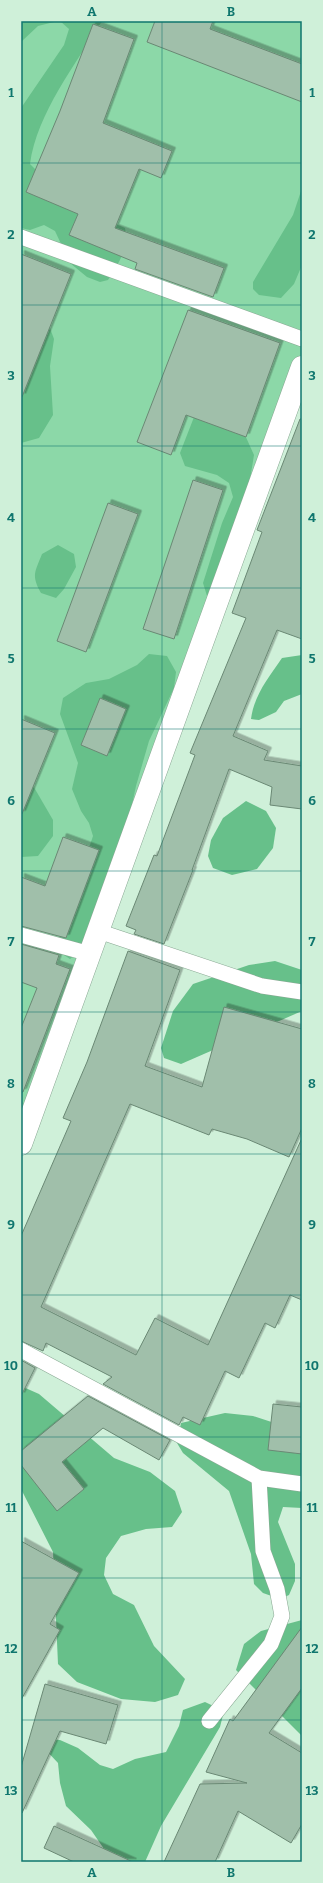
<svg xmlns="http://www.w3.org/2000/svg" width="323" height="1883" font-family="Bitter,serif">
  <defs>
    <filter id="shadow"><feDropShadow dx="3.5" dy="-3.5" stdDeviation="0" flood-color="#0004"/></filter>
  </defs>
  <rect width="100%" height="100%" fill="#cff0d9"/>
  <polygon fill="#8cd8a8" points="21,21 302,21 302,367 21,1144"/>
  <g fill="#67c08a">
    <polygon points="21,21 58,21 38,26 21,42"/>
    <path d="M60,21H102C76,64 37,113 30,164L71,205L125,228C129,248 119,263 108,280L100,282L87,277L70,263L55,231L44,225L30,230L21,228V108L64,45L69,29Z"/>
    <polygon points="302,188 302,265 294,284 281,298 259,295 253,289 253,282 293,215"/>
    <polygon points="21,307 47,320 54,339 50,366 53,415 39,438 21,443"/>
    <polygon points="221,382 254,455 234,578 223,600 207,596 203,583 222,523 233,497 229,483 217,475 185,466 180,453 203,394"/>
    <path d="M58,545L74,554L76,567L64,589L56,598L41,593C31,575 35,572 42,554Z"/>
    <polygon points="149,654 167,656 176,672 174,688 149,741 136,786 126,833 87,945 70,959 61,953 59,938 93,836 89,823 81,811 72,789 78,763 60,714 63,698 86,683 109,679 137,665"/>
    <path d="M302,655V694L284,701L276,712L259,720L251,719C254,695 269,677 282,658Z"/>
    <polygon points="21,765 53,820 53,836 38,856 21,857"/>
    <polygon points="246,801 266,811 276,828 273,848 257,869 232,875 213,868 208,856 211,840 223,818"/>
    <polygon points="275,961 302,970 302,1011 181,1064 164,1058 161,1048 173,1011 193,984 249,965"/>
    <polygon points="21,1386 39,1394 114,1458 150,1472 175,1491 182,1512 172,1527 146,1529 121,1536 106,1558 104,1575 113,1594 134,1605 154,1646 185,1679 178,1695 155,1702 121,1699 77,1682 58,1664 53,1552 21,1489"/>
    <polygon points="225,1413 253,1416 302,1432 302,1508 283,1507 278,1522 295,1564 295,1581 289,1595 280,1599 263,1593 254,1584 251,1554 229,1491 183,1453 177,1443 181,1423"/>
    <polygon points="302,1620 302,1736 236,1670 244,1644 261,1631"/>
    <polygon points="205,1702 224,1711 220,1727 161,1826 145,1862 113,1862 91,1830 66,1806 60,1783 58,1763 44,1748 47,1739 60,1740 78,1748 100,1765 113,1769 135,1759 166,1752 179,1726 183,1710"/>
  </g>
  <g fill="#a0bfaa" stroke="#6a8874" filter="url(#shadow)">
    <polygon points="155,21 213,21 210,29 302,64 302,102 147,42"/>
    <polygon points="93,24 134,39 103,123 172,151 161,178 139,169 115,228 224,268 213,297 135,269 137,263 69,235 78,214 26,192 60,111"/>
    <polygon points="21,254 71,274 22,397 21,396"/>
    <polygon points="188,310 280,343 246,437 186,415 171,455 137,442"/>
    <polygon points="300,419 302,419 302,639 277,630 233,736 268,751 264,760 302,766 302,809 270,805 272,787 229,769 192,870 193,870 164,944 134,934 136,930 126,926 154,855 157,856 195,755 190,753 246,618 232,613 262,532 257,530"/>
    <polygon points="193,480 223,490 174,639 143,629"/>
    <polygon points="108,503 138,514 86,652 57,641"/>
    <polygon points="100,698 126,709 107,756 81,745"/>
    <polygon points="21,719 55,733 22,814 21,814"/>
    <polygon points="63,837 99,850 66,938 21,926 21,877 45,886"/>
    <polygon points="21,944 59,955 56,964 70,969 23,1092 21,1092 21,1028 37,988 21,982"/>
    <polygon points="128,951 180,970 145,1066 202,1087 224,1007 302,1029 302,1128 289,1157 247,1139 212,1129 209,1135 130,1104 41,1307 136,1355 155,1318 208,1345 302,1138 302,1300 290,1295 275,1328 265,1323 239,1378 225,1371 200,1425 183,1417 179,1425 103,1384 112,1377 46,1343 43,1351 21,1341 21,1236 71,1121 63,1118 87,1062"/>
    <polygon points="21,1360 35,1368 21,1396"/>
    <polygon points="88,1396 170,1440 159,1460 103,1428 62,1462 84,1489 57,1511 21,1465 21,1451"/>
    <polygon points="273,1404 302,1407 302,1454 268,1450"/>
    <polygon points="21,1541 79,1573 50,1624 60,1630 21,1700"/>
    <polygon points="302,1627 302,1688 269,1733 302,1753 302,1824 291,1843 238,1811 215,1862 164,1862 200,1784 247,1783 206,1772 230,1719 233,1721"/>
    <polygon points="45,1684 118,1705 106,1744 60,1731 22,1813 21,1767"/>
    <polygon points="54,1826 133,1862 74,1862 44,1848"/>
  </g>
  <g fill="none" stroke-linecap="round" stroke-linejoin="round">
    <g stroke="#89a893" stroke-width="16">
      <g id="service">
        <polyline points="21,237 302,339"/>
        <polyline points="98,931 262,986 302,992"/>
        <polyline points="21,935 90,954"/>
        <polyline points="21,1350 259,1478 302,1484"/>
        <polyline points="209,1721 271,1644 282,1616 277,1589 263,1551 259,1478"/>
      </g>
    </g>
    <g stroke="#89a893" stroke-width="23">
      <polyline id="tertiary" points="21,1144 302,367"/>
    </g>
    <use href="#service" stroke="#fff" stroke-width="15"/>
    <use href="#tertiary" stroke="#fff" stroke-width="22"/>
  </g>
  <path fill="none" stroke="#0f766e" stroke-width="1" stroke-opacity="0.55" d="M162,21V1862M21,163H302M21,305H302M21,446H302M21,588H302M21,729H302M21,871H302M21,1012H302M21,1154H302M21,1295H302M21,1437H302M21,1578H302M21,1720H302"/>
  <rect width="323" height="1883" fill="none" stroke="#cff0d9" stroke-width="44"/>
  <rect x="22" y="22" width="279" height="1839" fill="none" stroke="#0f766e" stroke-width="1.5"/>
  <g font-size="13" text-anchor="middle" font-weight="bold" fill="#0f766e">
    <text x="92" y="16">A</text>
    <text x="231" y="16">B</text>
    <text x="11" y="97">1</text>
    <text x="312" y="97">1</text>
    <text x="11" y="239">2</text>
    <text x="312" y="239">2</text>
    <text x="11" y="380">3</text>
    <text x="312" y="380">3</text>
    <text x="11" y="522">4</text>
    <text x="312" y="522">4</text>
    <text x="11" y="663">5</text>
    <text x="312" y="663">5</text>
    <text x="11" y="805">6</text>
    <text x="312" y="805">6</text>
    <text x="11" y="946">7</text>
    <text x="312" y="946">7</text>
    <text x="11" y="1088">8</text>
    <text x="312" y="1088">8</text>
    <text x="11" y="1229">9</text>
    <text x="312" y="1229">9</text>
    <text x="11" y="1370">10</text>
    <text x="312" y="1370">10</text>
    <text x="11" y="1512">11</text>
    <text x="312" y="1512">11</text>
    <text x="11" y="1653">12</text>
    <text x="312" y="1653">12</text>
    <text x="11" y="1795">13</text>
    <text x="312" y="1795">13</text>
    <text x="92" y="1877">A</text>
    <text x="231" y="1877">B</text>
  </g>
</svg>
